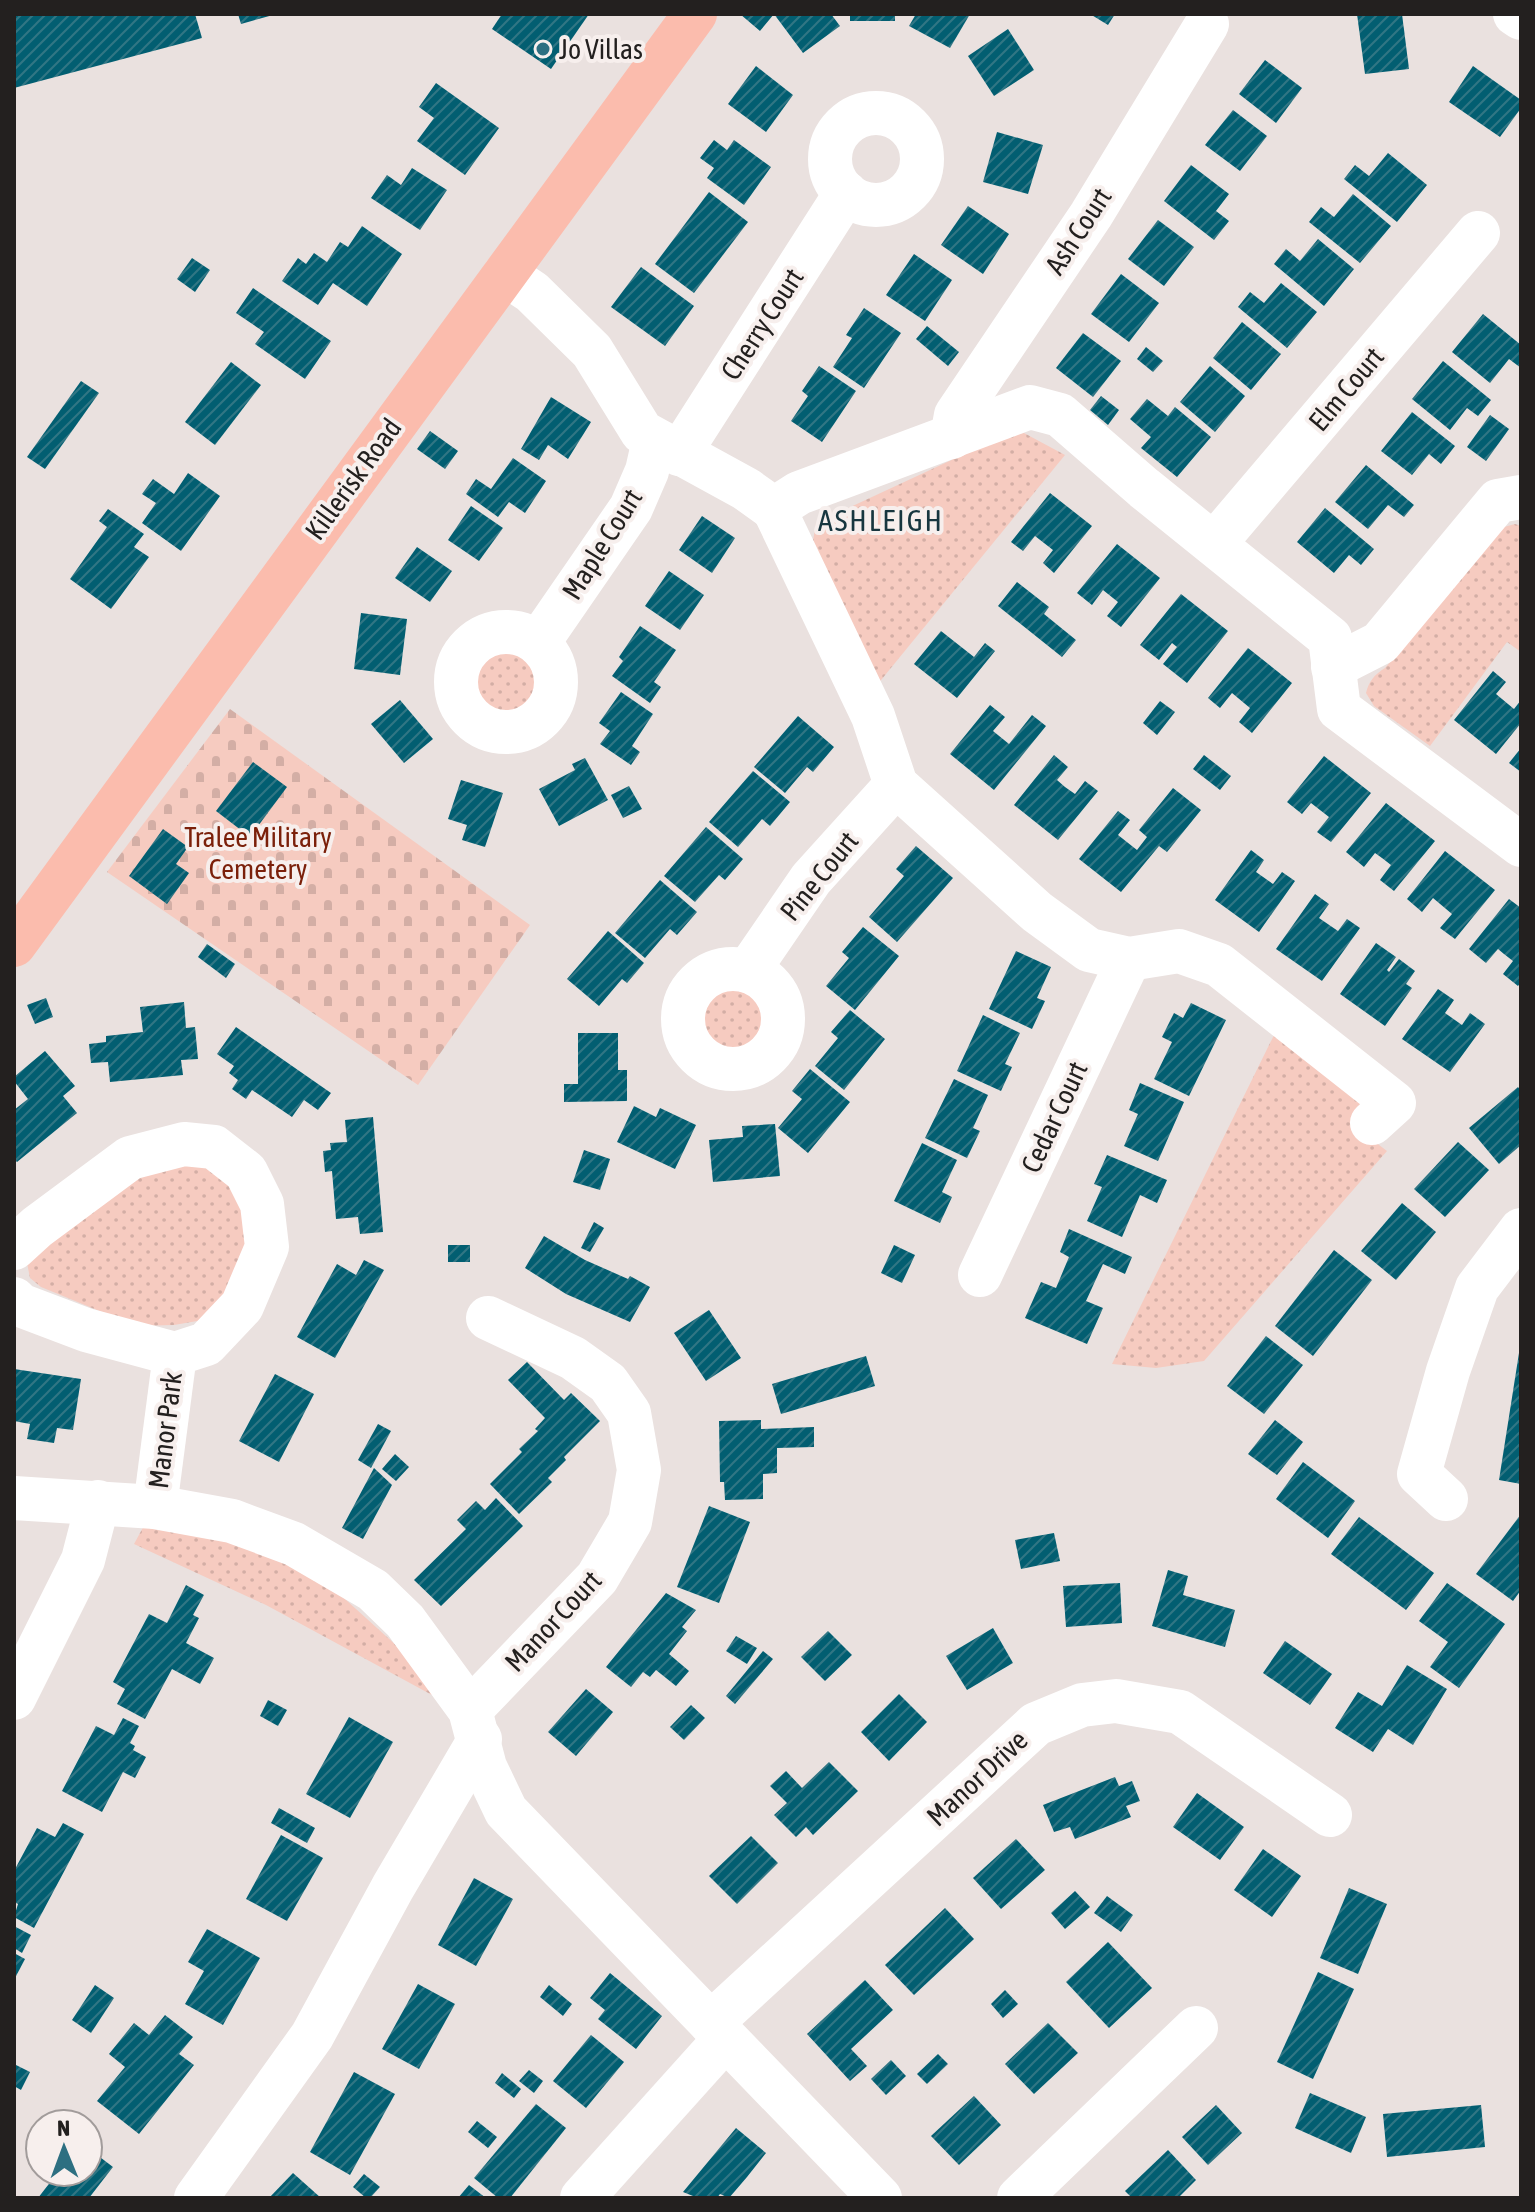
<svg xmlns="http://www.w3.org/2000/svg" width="1535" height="2212" font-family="'Asap Condensed',sans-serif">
  <defs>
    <pattern id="grass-dots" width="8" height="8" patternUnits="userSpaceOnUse" patternTransform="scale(2)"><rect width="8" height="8" fill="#f6cbc0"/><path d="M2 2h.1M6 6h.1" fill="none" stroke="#d3aea5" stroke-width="1.8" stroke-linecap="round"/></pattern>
    <pattern id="cemetery-stones" width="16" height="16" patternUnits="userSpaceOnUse" patternTransform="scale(2)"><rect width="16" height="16" fill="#f6cbc0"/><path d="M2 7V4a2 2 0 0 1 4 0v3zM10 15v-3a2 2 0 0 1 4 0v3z" fill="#d3aea5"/></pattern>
    <pattern id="building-hatch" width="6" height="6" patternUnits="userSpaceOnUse" patternTransform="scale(2)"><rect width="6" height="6" fill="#025e71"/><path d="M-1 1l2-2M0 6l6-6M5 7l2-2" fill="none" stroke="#317684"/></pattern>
  </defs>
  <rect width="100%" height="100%" fill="#eae1df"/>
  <g fill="url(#grass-dots)">
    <polygon points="1024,433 1065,455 877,685 813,541 816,523 1001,437"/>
    <path d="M1515,524L1521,526V652L1507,642L1430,746L1374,706L1366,693C1369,681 1374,675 1385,668L1504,527Z"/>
    <circle cx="506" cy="682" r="34"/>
    <circle cx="732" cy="1019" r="33"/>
    <polygon points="1275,1033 1364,1096 1354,1126 1387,1151 1204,1361 1156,1368 1112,1364"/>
    <polygon points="196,1160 229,1176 254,1223 225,1300 203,1320 174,1325 136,1326 41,1287 30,1278 27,1263 151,1162"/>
    <polygon points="146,1522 238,1538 335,1590 429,1675 432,1695 266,1605 134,1544"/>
  </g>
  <polygon fill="url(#cemetery-stones)" points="230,709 530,925 418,1085 107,872"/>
  <g fill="url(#building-hatch)">
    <polygon points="14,14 195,14 202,38 14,88"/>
    <polygon points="238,14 273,14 273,15 241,24"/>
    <polygon points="502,14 589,14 551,69 492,29"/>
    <polygon points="740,14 831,14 840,26 803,53 774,14 760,31"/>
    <rect x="850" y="14" width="45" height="7"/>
    <polygon points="916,14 970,14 950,48 909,26"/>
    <polygon points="1090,14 1115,14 1108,25"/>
    <polygon points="1357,14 1402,14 1409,69 1365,74"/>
    <polygon points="1008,29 1034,70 994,96 968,56"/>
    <polygon points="1265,60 1302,88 1276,123 1239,94"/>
    <polygon points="756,66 793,95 766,132 728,104"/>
    <polygon points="1473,66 1521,100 1521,108 1500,137 1449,102"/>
    <polygon points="436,83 499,128 465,175 417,141 434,118 419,107"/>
    <polygon points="1233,110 1267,136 1240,171 1205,145"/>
    <polygon points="997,132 1043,145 1028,194 983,182"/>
    <polygon points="714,140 727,150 734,140 771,167 744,205 707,178 714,168 700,158"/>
    <polygon points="1388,153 1427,185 1397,222 1344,179 1355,165 1369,176"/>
    <polygon points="1191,165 1229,194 1216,211 1229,221 1214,240 1164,201"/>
    <polygon points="412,168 447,190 420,230 371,198 387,175 401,185"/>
    <polygon points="709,192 748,222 694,293 655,264"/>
    <polygon points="1353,194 1391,226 1360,263 1309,222 1321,207 1334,217"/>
    <polygon points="968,206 1009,234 983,274 941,245"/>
    <polygon points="1158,220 1194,247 1164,286 1128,259"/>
    <polygon points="362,226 402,254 367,306 333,283 318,305 282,281 298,258 306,264 314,253 327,262 340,242 348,247"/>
    <polygon points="1318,239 1354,269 1324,306 1274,264 1286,249 1300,261"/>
    <polygon points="914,254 952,280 925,321 886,295"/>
    <polygon points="192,258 210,270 195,292 177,279"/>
    <polygon points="641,267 694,306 665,346 611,307"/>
    <polygon points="1121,274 1159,303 1129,342 1091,314"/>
    <polygon points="1281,283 1317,312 1287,348 1238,307 1250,292 1264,303"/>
    <polygon points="253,288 331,341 305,379 255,344 264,332 236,313"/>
    <polygon points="864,308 901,333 864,388 833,367 852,338 846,335"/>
    <polygon points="1483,314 1521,345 1521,368 1509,359 1490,383 1452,352"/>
    <polygon points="1242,322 1281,354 1251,390 1213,358"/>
    <polygon points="927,326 959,352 948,366 916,339"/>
    <polygon points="1083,333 1121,361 1093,397 1056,368"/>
    <polygon points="1146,347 1163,361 1153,372 1137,359"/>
    <polygon points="1443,361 1491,400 1478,416 1467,408 1450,430 1412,399"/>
    <polygon points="231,362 261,385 215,445 185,422"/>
    <polygon points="819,366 856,391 822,442 791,421 808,396 802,391"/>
    <polygon points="1210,366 1245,396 1215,432 1180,402"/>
    <polygon points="81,381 99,393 45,469 27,457"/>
    <polygon points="1101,396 1119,410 1108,425 1090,410"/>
    <polygon points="551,397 591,422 568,459 548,445 539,460 521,449"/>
    <polygon points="1147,399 1168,416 1175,407 1211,437 1177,477 1141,448 1151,437 1130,419"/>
    <polygon points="1412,412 1455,446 1441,464 1429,454 1412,475 1381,451"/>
    <polygon points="1490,415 1509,429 1486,461 1467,447"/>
    <polygon points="430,431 458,451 445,469 417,449"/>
    <polygon points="513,458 546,481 525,513 509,502 498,517 466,494 476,479 491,489"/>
    <polygon points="1366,465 1414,505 1404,517 1388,505 1368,529 1335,502"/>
    <polygon points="188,473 220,496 181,551 142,523 156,503 142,494 153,479 174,494"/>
    <polygon points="1050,493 1092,526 1054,573 1043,563 1053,550 1035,536 1023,551 1011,542"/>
    <polygon points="471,506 503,528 479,561 448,540"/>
    <polygon points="1325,508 1374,549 1361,565 1349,555 1334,573 1297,542"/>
    <polygon points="108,509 144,534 134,547 149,557 111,609 70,579 107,527 99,521"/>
    <polygon points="702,516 735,538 712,573 679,550"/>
    <polygon points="1117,544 1160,578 1121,627 1107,616 1118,602 1103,590 1092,605 1077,593"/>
    <polygon points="417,547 452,571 430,602 395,578"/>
    <polygon points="669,571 704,595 680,630 645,606"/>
    <polygon points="1017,582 1049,607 1044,614 1076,640 1062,657 998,606"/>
    <polygon points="1181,594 1228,631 1187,683 1163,664 1177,647 1172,643 1159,660 1140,645"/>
    <polygon points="361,613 407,619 400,675 354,669"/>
    <polygon points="640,626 676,650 654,682 661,687 650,703 612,676 623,661 619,657"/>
    <polygon points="941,631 974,657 985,643 995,651 957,698 914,664"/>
    <polygon points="1248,648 1292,683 1252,733 1239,722 1250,708 1232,693 1220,708 1208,698"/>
    <polygon points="1493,671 1506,682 1496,694 1514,709 1521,700 1521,723 1496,754 1454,720"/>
    <polygon points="621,692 653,714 632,746 640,752 631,765 600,744 610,731 599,723"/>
    <polygon points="400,700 433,739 404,763 371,724"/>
    <polygon points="1160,701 1175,712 1157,735 1143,723"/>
    <polygon points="990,705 1005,717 993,731 1009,744 1032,715 1046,726 994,790 950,754"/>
    <polygon points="798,716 834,747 813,772 807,767 785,793 754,767"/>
    <polygon points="1521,748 1521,772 1509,763"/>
    <polygon points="1054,755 1068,767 1057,780 1065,787 1075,794 1085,781 1098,791 1058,840 1014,805"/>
    <polygon points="1204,755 1231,776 1220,790 1193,769"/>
    <polygon points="1324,756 1371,793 1331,842 1317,832 1329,817 1311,803 1302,814 1287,802"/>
    <polygon points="585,758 608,800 559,826 539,789 575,770 572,764"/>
    <polygon points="253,762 287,787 250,837 216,811"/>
    <polygon points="753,771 790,802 770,826 762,819 738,847 709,822"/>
    <polygon points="461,780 503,793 485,847 462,840 467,825 448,819"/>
    <polygon points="629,786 642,809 623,818 611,795"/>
    <polygon points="1173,788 1201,810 1167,852 1159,846 1121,892 1079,859 1118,811 1130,820 1118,835 1137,850 1147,837 1139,830"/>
    <polygon points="1386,803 1435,841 1394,891 1380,880 1391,865 1382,858 1375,853 1364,867 1346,852"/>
    <polygon points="706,827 743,859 725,880 719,875 695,902 664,876"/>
    <polygon points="163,829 188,847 176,864 189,873 167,904 129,876"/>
    <polygon points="916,846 953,878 897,942 869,917 904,876 896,869"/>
    <polygon points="1251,850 1264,860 1256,872 1273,884 1282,872 1295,881 1259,932 1215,900"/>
    <polygon points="1445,851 1495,890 1455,939 1440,928 1452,914 1433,898 1422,912 1407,899"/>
    <polygon points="660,880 697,912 677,935 670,929 645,958 615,933"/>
    <polygon points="1315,894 1329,904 1319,918 1338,931 1347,919 1360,928 1322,981 1276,949"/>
    <polygon points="1509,899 1521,908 1521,982 1518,986 1503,974 1513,961 1504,954 1498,949 1486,963 1469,949"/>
    <polygon points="863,927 899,956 855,1010 826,986 849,958 842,952"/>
    <polygon points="608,931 644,963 627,983 622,979 599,1006 567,979"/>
    <polygon points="1376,943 1396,957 1387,970 1389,972 1399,959 1415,971 1406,984 1412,988 1385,1026 1340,994"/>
    <polygon points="207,944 235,964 226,978 198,957"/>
    <polygon points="1016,951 1051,967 1037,998 1045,1001 1032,1029 989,1009"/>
    <polygon points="1438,989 1454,1000 1445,1013 1462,1025 1470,1013 1485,1024 1450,1072 1402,1039"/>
    <polygon points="46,998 53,1017 35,1024 27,1005"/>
    <polygon points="184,1002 186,1028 195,1027 198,1059 181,1060 183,1075 110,1082 108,1062 91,1063 89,1044 106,1042 106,1036 143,1032 140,1007"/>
    <polygon points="1191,1003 1226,1020 1189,1096 1154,1079 1172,1042 1162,1037 1174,1013 1183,1018"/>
    <polygon points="850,1010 885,1039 844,1090 815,1066 838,1038 831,1032"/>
    <polygon points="983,1015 1020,1033 1005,1064 1012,1067 1001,1091 957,1071"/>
    <polygon points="236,1027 331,1093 318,1110 304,1100 292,1117 252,1090 246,1099 232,1089 238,1080 229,1073 234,1066 217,1054"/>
    <polygon points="578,1033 618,1033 618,1070 627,1070 627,1101 564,1102 564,1084 578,1084"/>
    <polygon points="45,1051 75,1086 63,1096 77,1113 17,1162 14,1159 14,1110 28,1099 14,1081 14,1077"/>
    <polygon points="810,1069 850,1102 808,1153 778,1128 802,1099 792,1091"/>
    <polygon points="954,1079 988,1095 973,1128 980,1131 967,1158 925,1138"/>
    <polygon points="1140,1083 1184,1102 1158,1161 1124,1146 1138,1114 1129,1110"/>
    <polygon points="1518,1087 1521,1091 1521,1145 1499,1164 1469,1128"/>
    <polygon points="634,1106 656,1117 660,1108 696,1125 675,1169 617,1142"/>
    <polygon points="373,1117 383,1232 360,1234 358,1217 336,1219 332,1171 325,1172 323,1151 331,1150 330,1143 347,1142 345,1120"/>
    <polygon points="775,1124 780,1176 713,1182 709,1140 743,1137 742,1126"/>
    <polygon points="1458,1142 1489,1170 1445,1217 1414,1189"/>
    <polygon points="922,1143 957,1160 942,1192 952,1197 940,1223 894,1201"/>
    <polygon points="584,1150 610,1159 600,1190 573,1182"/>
    <polygon points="1107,1155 1167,1180 1157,1203 1140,1195 1122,1237 1087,1221 1102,1187 1094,1184"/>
    <polygon points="1402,1203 1436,1232 1396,1280 1361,1251"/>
    <polygon points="594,1222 604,1228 590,1252 581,1248"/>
    <polygon points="1069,1229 1132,1257 1125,1274 1103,1264 1086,1301 1103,1308 1087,1344 1025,1318 1041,1282 1056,1288 1069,1257 1060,1252"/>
    <polygon points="544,1236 585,1260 628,1279 630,1276 650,1287 630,1322 566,1294 525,1268"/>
    <rect x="448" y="1245" width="22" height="17"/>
    <polygon points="894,1245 915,1255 902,1283 881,1273"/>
    <polygon points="1334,1250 1372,1280 1313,1356 1275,1326"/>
    <polygon points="364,1260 384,1270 335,1358 297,1337 337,1264 356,1275"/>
    <polygon points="709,1310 741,1358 706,1381 674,1333"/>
    <polygon points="1266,1336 1303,1365 1264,1414 1227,1386"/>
    <polygon points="1519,1353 1521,1353 1521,1484 1499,1480"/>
    <polygon points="866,1356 875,1386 781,1414 772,1384"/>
    <polygon points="527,1362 564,1400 571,1393 600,1421 564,1457 566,1460 548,1478 552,1482 519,1514 490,1484 522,1452 519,1449 538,1431 535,1429 545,1418 508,1380"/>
    <polygon points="14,1369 81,1379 73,1430 57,1428 54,1443 27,1439 30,1424 14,1421"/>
    <polygon points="275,1374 314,1394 279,1462 239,1441"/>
    <polygon points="761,1420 761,1429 814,1427 814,1447 777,1448 777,1473 763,1474 763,1499 725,1500 724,1482 720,1482 719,1421"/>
    <polygon points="1275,1420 1303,1442 1277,1475 1248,1454"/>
    <polygon points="378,1424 391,1431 371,1468 358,1460"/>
    <polygon points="395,1454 409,1467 396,1481 382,1469"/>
    <polygon points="1303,1462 1355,1501 1328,1538 1276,1499"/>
    <polygon points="374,1468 392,1485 363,1539 342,1528"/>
    <polygon points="496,1498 523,1526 441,1606 414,1580 466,1529 457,1520 476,1501 485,1510"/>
    <polygon points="709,1506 750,1522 719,1603 677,1587"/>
    <polygon points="1521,1514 1521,1590 1513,1601 1476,1574"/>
    <polygon points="1359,1517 1434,1573 1406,1610 1331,1554"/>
    <polygon points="1054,1533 1060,1561 1021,1569 1015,1540"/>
    <polygon points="1168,1570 1188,1576 1183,1595 1235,1610 1225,1647 1152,1626"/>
    <polygon points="1120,1583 1122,1623 1066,1627 1063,1586"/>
    <polygon points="1447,1583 1505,1624 1459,1688 1430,1667 1448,1642 1419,1621"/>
    <polygon points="186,1585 204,1595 193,1615 199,1618 186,1643 214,1658 200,1684 172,1669 145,1719 117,1704 125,1689 113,1682 149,1614 167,1623"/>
    <polygon points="666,1593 696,1610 682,1627 687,1631 669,1654 689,1671 676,1686 656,1670 650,1677 643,1672 631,1687 606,1667"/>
    <polygon points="993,1628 1013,1663 967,1690 946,1656"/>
    <polygon points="828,1631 852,1655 825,1681 801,1657"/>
    <polygon points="736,1636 757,1648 747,1664 726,1651"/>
    <polygon points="1285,1641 1332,1674 1310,1705 1263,1673"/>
    <polygon points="763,1651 773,1659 735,1704 726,1696"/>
    <polygon points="1407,1665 1447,1689 1413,1745 1388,1729 1373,1752 1335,1728 1358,1692 1382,1706"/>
    <polygon points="586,1689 613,1712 576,1756 548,1732"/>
    <polygon points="899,1694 927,1722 889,1761 861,1732"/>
    <polygon points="268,1700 287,1710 278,1726 260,1716"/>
    <polygon points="691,1705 705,1718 684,1740 670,1727"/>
    <polygon points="349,1717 393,1742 350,1818 306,1794"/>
    <polygon points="123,1718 139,1726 130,1743 135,1746 133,1750 146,1757 135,1778 123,1772 102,1812 62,1791 96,1726 114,1735"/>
    <polygon points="829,1762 858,1791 813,1835 806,1827 796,1837 774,1815 787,1803 770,1786 786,1771 802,1788"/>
    <polygon points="1115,1777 1119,1786 1132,1781 1140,1801 1126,1806 1131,1817 1075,1839 1070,1827 1054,1832 1043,1805"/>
    <polygon points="1197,1793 1244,1827 1220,1860 1173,1827"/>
    <polygon points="279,1808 315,1828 307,1843 271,1823"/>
    <polygon points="63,1823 84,1834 34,1928 14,1917 18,1904 14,1902 14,1871 37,1828 55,1837"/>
    <polygon points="281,1835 323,1858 287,1921 246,1899"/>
    <polygon points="751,1836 778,1863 737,1904 709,1876"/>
    <polygon points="1016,1839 1045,1870 1001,1909 973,1878"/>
    <polygon points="1263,1849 1301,1876 1272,1917 1234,1890"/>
    <polygon points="474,1878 513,1899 476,1966 438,1945"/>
    <polygon points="1349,1888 1387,1904 1358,1974 1320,1958"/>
    <polygon points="1075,1891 1090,1907 1065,1929 1051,1913"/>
    <polygon points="1107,1896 1133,1915 1121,1932 1094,1913"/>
    <polygon points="945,1908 974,1939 914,1995 885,1965"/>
    <polygon points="14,1926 31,1935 22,1953 14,1948"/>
    <polygon points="207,1929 260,1958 223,2025 185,2004 204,1971 188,1962"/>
    <polygon points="1108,1942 1152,1988 1109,2028 1066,1982"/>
    <polygon points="14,1953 25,1959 14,1980"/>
    <polygon points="1318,1972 1354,1989 1313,2079 1277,2062"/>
    <polygon points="610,1973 662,2016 636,2049 598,2019 605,2010 590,1998"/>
    <polygon points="865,1980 893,2010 851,2049 867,2066 850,2081 807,2034"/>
    <polygon points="418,1984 455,2004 419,2069 382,2049"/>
    <polygon points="95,1985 114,1998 91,2033 72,2020"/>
    <polygon points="549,1985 572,2004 563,2016 540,1997"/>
    <polygon points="1005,1990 1018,2004 1003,2018 991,2004"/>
    <polygon points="165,2015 193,2037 179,2054 194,2065 139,2134 97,2101 125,2067 109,2054 134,2023 149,2035"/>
    <polygon points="1048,2023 1078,2053 1034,2094 1005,2064"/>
    <polygon points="591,2035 624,2062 586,2108 553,2081"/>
    <polygon points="938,2054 948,2064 927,2084 917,2074"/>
    <polygon points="891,2060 906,2076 886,2095 871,2079"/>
    <polygon points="14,2064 30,2072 21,2090 14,2086"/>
    <polygon points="529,2070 543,2081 534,2093 519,2081"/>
    <polygon points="354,2072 395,2094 350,2175 310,2152"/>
    <polygon points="502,2073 521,2089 514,2098 495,2083"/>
    <polygon points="1310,2093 1366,2117 1351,2153 1295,2128"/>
    <polygon points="974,2096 1001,2125 959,2165 931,2136"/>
    <polygon points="536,2104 566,2128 510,2198 498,2198 474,2178"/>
    <polygon points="1216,2105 1242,2133 1208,2165 1182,2137"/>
    <polygon points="1481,2105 1485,2147 1387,2157 1383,2114"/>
    <polygon points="477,2121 497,2137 488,2148 468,2132"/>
    <polygon points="736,2128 766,2153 747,2177 729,2198 720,2194 717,2198 698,2198 683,2192"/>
    <polygon points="88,2148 113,2167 89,2198 38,2198 58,2172 88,2172"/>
    <polygon points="1168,2150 1196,2180 1178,2198 1132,2198 1125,2191"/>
    <polygon points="293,2173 321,2198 269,2198"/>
    <polygon points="364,2174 380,2187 370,2198 366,2198 353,2187"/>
    <polygon points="469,2185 486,2198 458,2198"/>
  </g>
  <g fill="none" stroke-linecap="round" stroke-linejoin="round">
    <g stroke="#fff" stroke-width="44">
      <polyline points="1515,14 1521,18"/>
      <circle cx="876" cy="159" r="46"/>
      <polyline points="505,274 532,292 592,351 642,432 746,489 774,509 799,493 1030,407 1060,415 1144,488 1330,638 1339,709 1521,845"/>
      <polyline points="952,437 956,415 1091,215 1207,24"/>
      <polyline points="679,454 846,193"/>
      <polyline points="774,509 873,716 896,785 1037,912 1089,950 1129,959 1179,951 1219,965 1394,1103 1372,1123"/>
      <polyline points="1214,544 1478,233"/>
      <circle cx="506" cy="682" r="50"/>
      <polyline points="538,643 631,508 647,471 654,440"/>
      <polyline points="1333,667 1380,643 1498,501 1521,497"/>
      <circle cx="733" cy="1019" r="50"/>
      <polyline points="748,971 811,879 896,785"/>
      <polyline points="14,1248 37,1227 130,1158 184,1144 214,1147 246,1172 262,1204 267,1247 242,1306 206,1344 175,1354 86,1330 20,1305 14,1299"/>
      <polyline points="980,1275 1129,959"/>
      <polyline points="14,1498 155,1507 232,1521 294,1544 373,1590 405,1621 470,1710 485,1767 506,1811 880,2198"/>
      <polyline points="1446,1499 1419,1474 1448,1371 1477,1288 1521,1230"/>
      <polyline points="155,1507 175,1354"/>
      <polyline points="14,1698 83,1560 98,1502"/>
      <polyline points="470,1710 597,1578 630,1522 639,1470 629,1413 608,1383 573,1358 488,1318"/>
      <polyline points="711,2023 1036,1724 1082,1705 1116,1701 1180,1712 1330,1815"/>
      <polyline points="196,2198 312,2036 393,1887 480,1739"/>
      <polyline points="582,2198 725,2039"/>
      <polyline points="1019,2198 1196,2028"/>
    </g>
    <polyline stroke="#fbbcad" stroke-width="44" points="14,945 695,14"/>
  </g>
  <circle fill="#2d6f81" stroke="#f7efed" stroke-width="3" cx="543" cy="49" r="8"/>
  <g text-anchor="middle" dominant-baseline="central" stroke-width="8" stroke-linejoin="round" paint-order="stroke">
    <g font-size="28" fill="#23201f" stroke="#f7efed" text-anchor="start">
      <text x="559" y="49">Jo Villas</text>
    </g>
    <g font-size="28" fill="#23201f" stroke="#f7efed">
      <text transform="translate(1078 231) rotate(-57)">Ash Court</text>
      <text transform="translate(762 324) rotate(-57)">Cherry Court</text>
      <text transform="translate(1346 389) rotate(-50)">Elm Court</text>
      <text transform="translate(353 479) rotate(-54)">Killerisk Road</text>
      <text transform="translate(602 544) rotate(-58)">Maple Court</text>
      <text transform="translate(819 876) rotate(-51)">Pine Court</text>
      <text transform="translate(1054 1117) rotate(-65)">Cedar Court</text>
      <text transform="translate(165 1430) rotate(-83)">Manor Park</text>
      <text transform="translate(553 1621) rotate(-47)">Manor Court</text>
      <text transform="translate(977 1778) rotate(-43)">Manor Drive</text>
    </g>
    <g font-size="28" fill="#7b200a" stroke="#f7efed">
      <text x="258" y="837">Tralee Military<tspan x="258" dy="32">Cemetery</tspan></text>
    </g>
    <g font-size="30" letter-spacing="2" fill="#17363f" stroke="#f7efed">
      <text x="881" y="520">ASHLEIGH</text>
    </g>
  </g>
  <rect width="1535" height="2212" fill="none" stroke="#23201f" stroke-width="32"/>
  <g transform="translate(64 2148) rotate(359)"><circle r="38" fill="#f7efed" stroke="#a29c9b" stroke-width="2"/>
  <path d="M0-6L14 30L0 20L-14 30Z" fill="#2d6f81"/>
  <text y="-12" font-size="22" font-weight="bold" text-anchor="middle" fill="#23201f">N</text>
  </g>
</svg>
